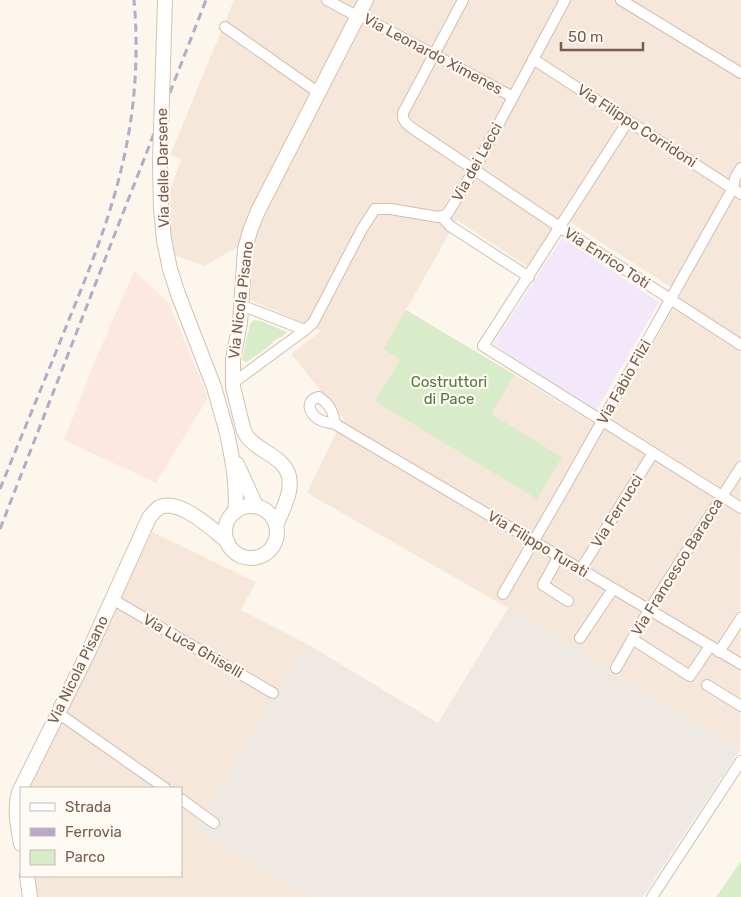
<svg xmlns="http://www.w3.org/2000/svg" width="741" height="897" font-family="Rubik,sans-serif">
  <rect width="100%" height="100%" fill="#fdf6ec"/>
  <g fill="#f5e8da" fill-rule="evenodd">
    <path d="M234,0H741L740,750L508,608L307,493L343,418L291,354L321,331L250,300L254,240L261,221L248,215L243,229L238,247L204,266L163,251L158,226L181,159L170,155ZM562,217L681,294L605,430L515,375L491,414L375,401L400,360L384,349L457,220L529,268Z"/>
    <polygon points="152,532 256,582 241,610 307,644 196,828 309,897 36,897 33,876 181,876 181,788 28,788"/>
  </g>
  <polygon fill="#fde8e0" points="134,271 169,303 208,398 156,483 64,440 95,361"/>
  <polygon fill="#efe9e4" points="508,608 740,750 643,897 309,897 195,828 307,644 438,723"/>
  <polygon fill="#f3e8fa" points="562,238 659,302 596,411 493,344"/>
  <g fill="#d8ecc9">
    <polygon points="406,310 515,375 491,414 562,457 537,499 375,401 400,360 383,349"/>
    <path d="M254,320L261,321L287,332L282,337C275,338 273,342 268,347C262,352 254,357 246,362H245L242,359L250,324Z"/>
    <polygon points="741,861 741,897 716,897"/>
  </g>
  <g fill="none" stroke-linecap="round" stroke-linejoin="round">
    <g stroke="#d1beb0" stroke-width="12">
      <g id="street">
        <polyline points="327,0 353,14 358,15 367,19 513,97"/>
        <path d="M463,0L403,113C402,121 407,124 412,128L561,228L741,345"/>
        <polyline points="621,0 741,73"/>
        <polyline points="225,27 319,93"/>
        <polyline points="533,59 741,194"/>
        <polyline points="628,121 483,346 741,508"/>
        <polyline points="442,217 450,226 529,277"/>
        <polyline points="241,305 305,330"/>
        <polyline points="233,383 305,330 313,323 362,229 375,209 391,209 438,217 445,215 448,213 474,170 565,0"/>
        <path d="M335,424C333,411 330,405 319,397C304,400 309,414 320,420C324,422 330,423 335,424L741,664"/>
        <polyline points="559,556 543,585 568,601"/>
        <polyline points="581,569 653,453"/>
        <polyline points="503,594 565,487 733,188 735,178 741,168"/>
        <polyline points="112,599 273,693"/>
        <polyline points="580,638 613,589"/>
        <polyline points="632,639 690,676 710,646"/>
        <polyline points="719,652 741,618"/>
        <polyline points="616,668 649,610 741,467"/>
        <polyline points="707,685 741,706"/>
        <polyline points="58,713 165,788"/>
        <polyline points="181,799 214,823"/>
        <polyline points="652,897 741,761"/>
      </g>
    </g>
    <g stroke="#d6c0b0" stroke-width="16">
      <g id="secondary">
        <path d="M227,433C232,457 238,487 235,512"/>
        <polyline points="237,464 256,506"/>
        <circle cx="251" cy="532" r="26"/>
        <path d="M276,525C284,507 299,481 282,464C276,457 267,453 260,448C252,442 246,438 243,428L233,387V359L240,323L245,249L250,231L258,211L366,0"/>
        <path d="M21,844C18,827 14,809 19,792L87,655L149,518C152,514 156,509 160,507C180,498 213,530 227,541"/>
        <polyline points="27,876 30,897"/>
      </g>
    </g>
    <use href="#street" stroke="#fff" stroke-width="10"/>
    <use href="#secondary" stroke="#fff" stroke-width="14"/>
    <g stroke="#b9a8c9" stroke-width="3" stroke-dasharray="8 5" stroke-linecap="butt">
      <path d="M0,489C23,432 47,375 70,317C90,268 110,218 122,166C135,112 139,56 134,0"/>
      <polyline points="0,529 206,0"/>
    </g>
    <g stroke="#d6c0b0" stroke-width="16" stroke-linecap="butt">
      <polyline id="secondary-bridge" points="165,0 160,163 161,208 164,240 170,269 178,294 214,387 227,433"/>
    </g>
    <use href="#secondary-bridge" stroke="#fff" stroke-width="14"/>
  </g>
  <g text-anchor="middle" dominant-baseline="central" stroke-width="4.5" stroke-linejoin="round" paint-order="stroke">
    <g font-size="15" fill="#7a5c4d" stroke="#fffaf3">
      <text transform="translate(433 54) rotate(28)">Via Leonardo Ximenes</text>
      <text transform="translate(637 126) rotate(33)">Via Filippo Corridoni</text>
      <text transform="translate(477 162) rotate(-61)">Via dei Lecci</text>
      <text transform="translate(163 168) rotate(-91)">Via delle Darsene</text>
      <text transform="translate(607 258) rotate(33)">Via Enrico Toti</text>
      <text transform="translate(241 300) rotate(-83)">Via Nicola Pisano</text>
      <text transform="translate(624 382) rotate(-61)">Via Fabio Filzi</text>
      <text transform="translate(617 511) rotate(-58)">Via Ferrucci</text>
      <text transform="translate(538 544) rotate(31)">Via Filippo Turati</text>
      <text transform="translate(677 567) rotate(-58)">Via Francesco Baracca</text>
      <text transform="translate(193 646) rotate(30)">Via Luca Ghiselli</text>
      <text transform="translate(78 670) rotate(-64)">Via Nicola Pisano</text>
    </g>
    <g font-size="15" fill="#537a41" stroke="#fffaf3">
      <text x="449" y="382">Costruttori<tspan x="449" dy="17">di Pace</tspan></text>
    </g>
  </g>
  <rect x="20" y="787" width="162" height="90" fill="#fffaf3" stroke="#cabbb1"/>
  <rect x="30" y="803" width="25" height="8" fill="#ffffff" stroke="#cabbb1"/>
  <text x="65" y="812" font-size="15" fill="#7a5c4d">Strada</text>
  <rect x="30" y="828" width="25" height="8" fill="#b9a8c9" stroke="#cabbb1"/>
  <text x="65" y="837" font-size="15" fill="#7a5c4d">Ferrovia</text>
  <rect x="30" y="850" width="25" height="15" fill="#d8ecc9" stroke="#cabbb1"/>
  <text x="65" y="862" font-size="15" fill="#7a5c4d">Parco</text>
  <path d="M561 42v8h82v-8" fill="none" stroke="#7a5c4d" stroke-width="2.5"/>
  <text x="568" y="42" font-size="15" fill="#7a5c4d" stroke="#fffaf3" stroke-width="4" paint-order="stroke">50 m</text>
</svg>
